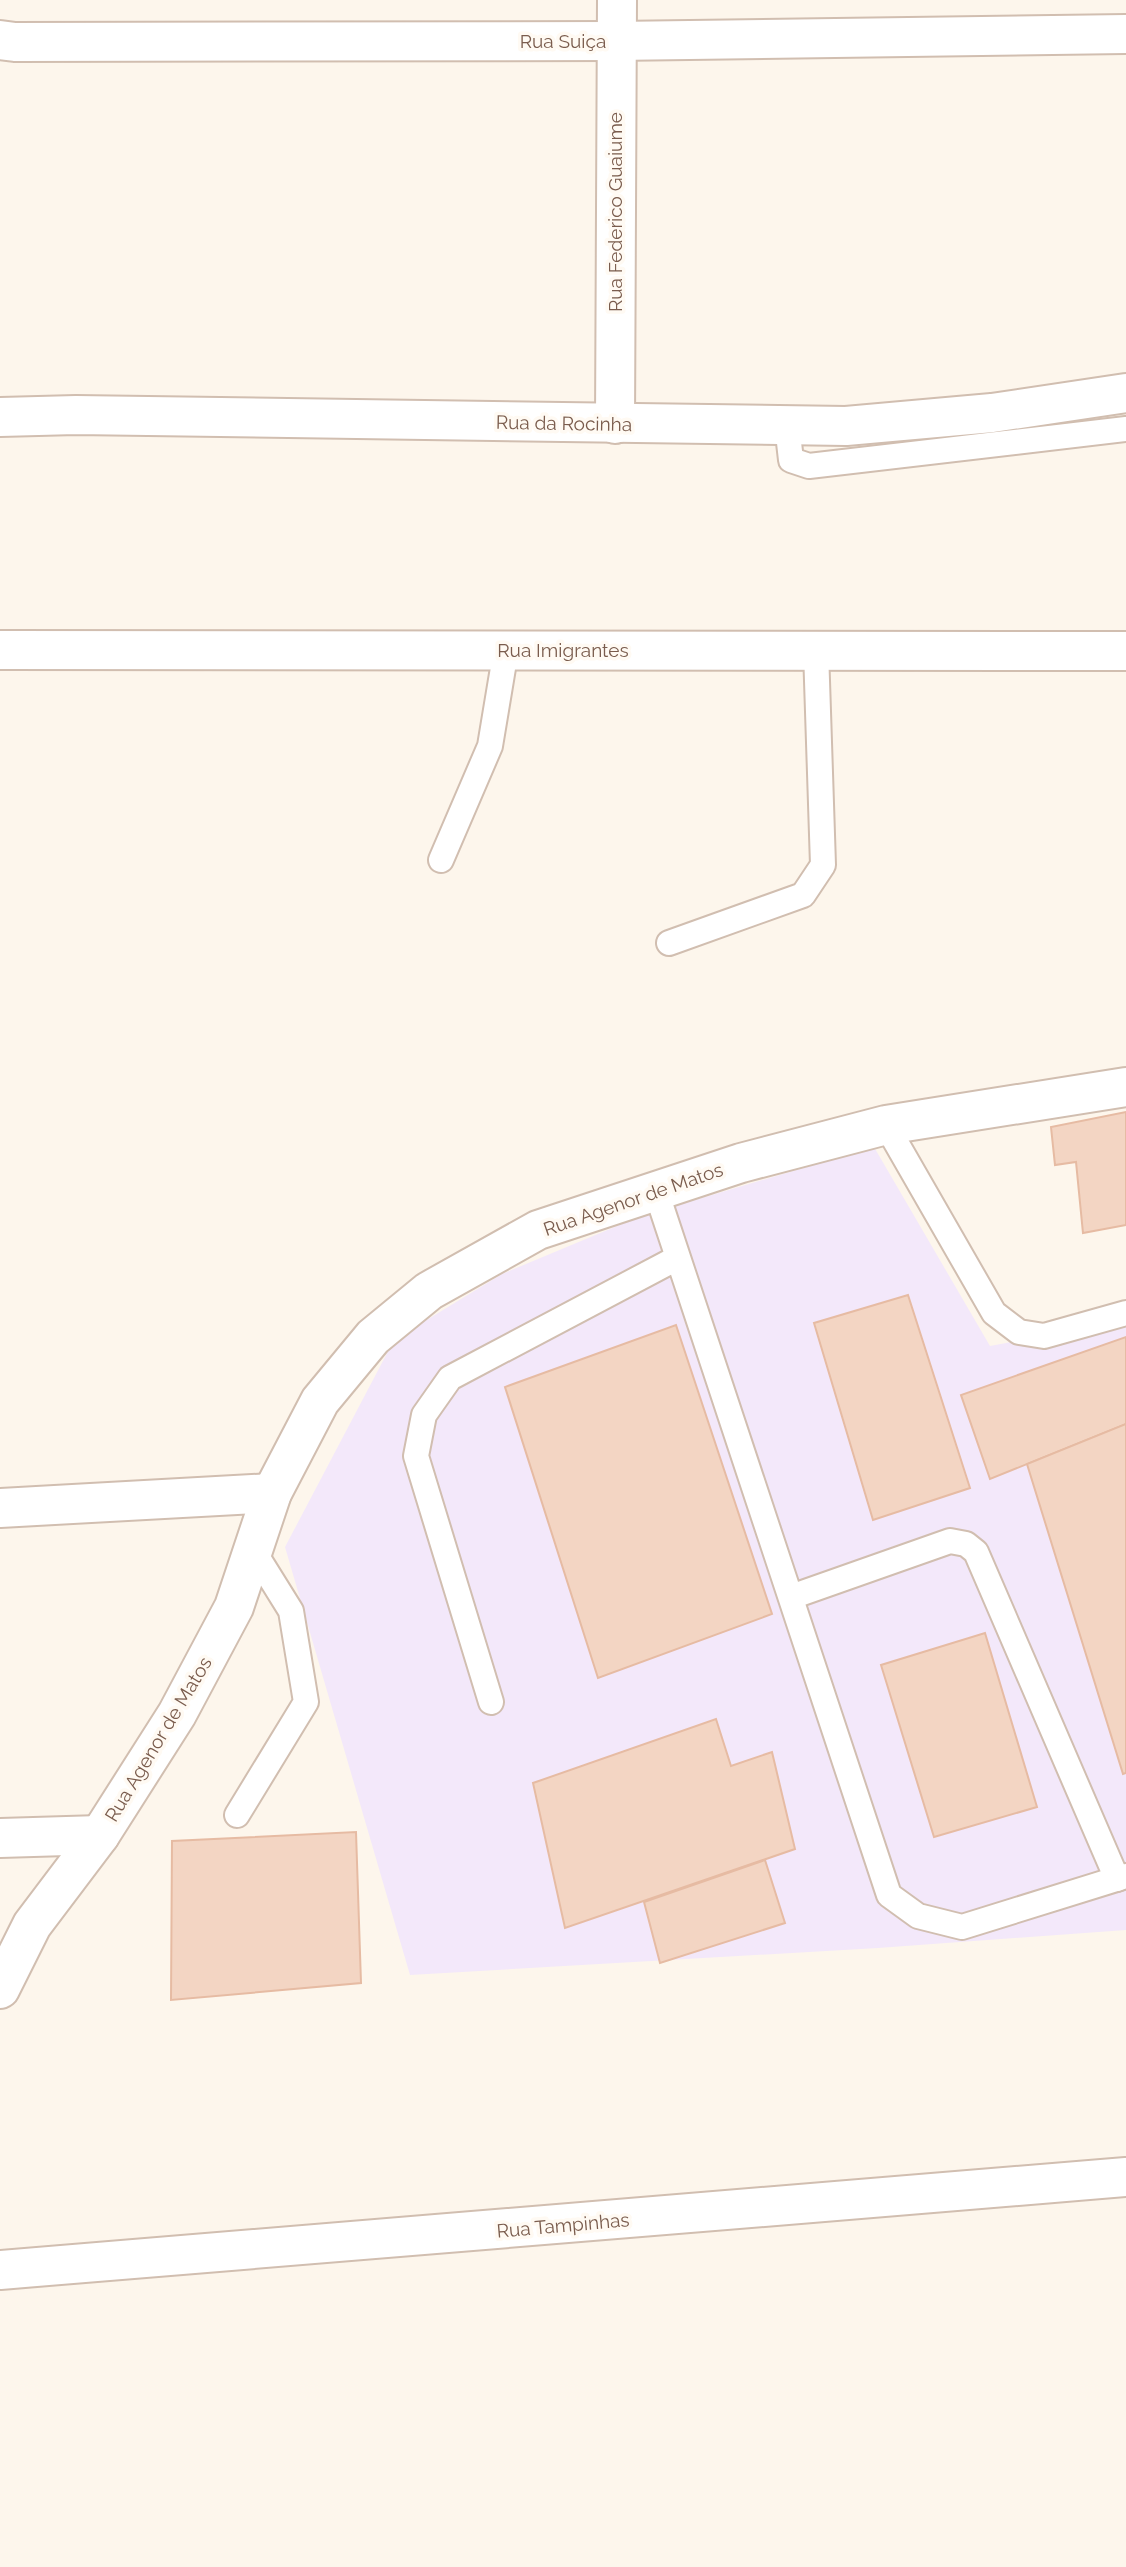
<svg xmlns="http://www.w3.org/2000/svg" width="1126" height="2567" font-family="Raleway,sans-serif">
  <rect width="100%" height="100%" fill="#fdf6ec"/>
  <polygon fill="#f3e8fa" points="874,1147 990,1346 1126,1321 1126,1930 878,1948 410,1975 285,1547 394,1340 502,1274 641,1216"/>
  <g fill="#f3d5c3" stroke="#e6bba3" stroke-width="2">
    <polygon points="1126,1112 1126,1225 1083,1233 1076,1162 1055,1165 1051,1127"/>
    <polygon points="908,1295 970,1488 873,1520 814,1323"/>
    <polygon points="676,1325 772,1614 598,1678 505,1387"/>
    <polygon points="1126,1337 1126,1424 990,1479 961,1395"/>
    <polygon points="1126,1424 1126,1773 1123,1774 1027,1464"/>
    <polygon points="985,1633 1037,1807 934,1837 881,1665"/>
    <polygon points="716,1719 731,1766 772,1752 795,1849 565,1928 533,1783"/>
    <polygon points="356,1832 361,1983 171,2000 172,1841"/>
    <polygon points="765,1860 785,1923 660,1963 644,1902"/>
  </g>
  <g fill="none" stroke-linecap="round" stroke-linejoin="round">
    <g stroke="#d1beb0" stroke-width="28">
      <g id="lane">
        <polyline points="787,425 791,460 809,466 1126,429"/>
        <polyline points="441,860 490,746 506,650"/>
        <polyline points="669,943 803,895 823,865 816,650"/>
        <polyline points="886,1125 994,1313 1019,1332 1044,1336 1126,1313"/>
        <polyline points="656,1191 889,1895 918,1916 962,1927 1126,1876"/>
        <polyline points="791,1597 950,1541 966,1544 976,1552 1117,1879"/>
        <polyline points="491,1702 416,1456 424,1415 450,1378 677,1258"/>
        <polyline points="237,1815 306,1702 291,1611 253,1550"/>
      </g>
    </g>
    <g stroke="#d1beb0" stroke-width="42">
      <g id="street">
        <polyline points="0,40 15,42 615,41 1126,34"/>
        <polyline points="0,417 76,415 846,426 992,413 1126,393"/>
        <polyline points="615,424 617,0"/>
        <polyline points="0,650 1126,651"/>
        <polyline points="0,1508 272,1493"/>
        <polyline points="0,1838 100,1835"/>
        <polyline points="0,1989 32,1925 100,1835 177,1714 234,1607 272,1493 320,1401 373,1337 429,1291 538,1230 741,1163 886,1125 1126,1087"/>
        <polyline points="0,2270 1126,2177"/>
      </g>
    </g>
    <use href="#lane" stroke="#fff" stroke-width="24"/>
    <use href="#street" stroke="#fff" stroke-width="38"/>
  </g>
  <g text-anchor="middle" dominant-baseline="central" stroke-width="7" stroke-linejoin="round" paint-order="stroke">
    <g font-size="19" fill="#7a5c4d" stroke="#fffaf3">
      <text x="563" y="41">Rua Suiça</text>
      <text transform="translate(615 212) rotate(-90)">Rua Federico Guaiume</text>
      <text transform="translate(564 423) rotate(1)">Rua da Rocinha</text>
      <text x="563" y="650">Rua Imigrantes</text>
      <text transform="translate(633 1199) rotate(-19)">Rua Agenor de Matos</text>
      <text transform="translate(158 1739) rotate(-59)">Rua Agenor de Matos</text>
      <text transform="translate(563 2225) rotate(-5)">Rua Tampinhas</text>
    </g>
  </g>
</svg>
